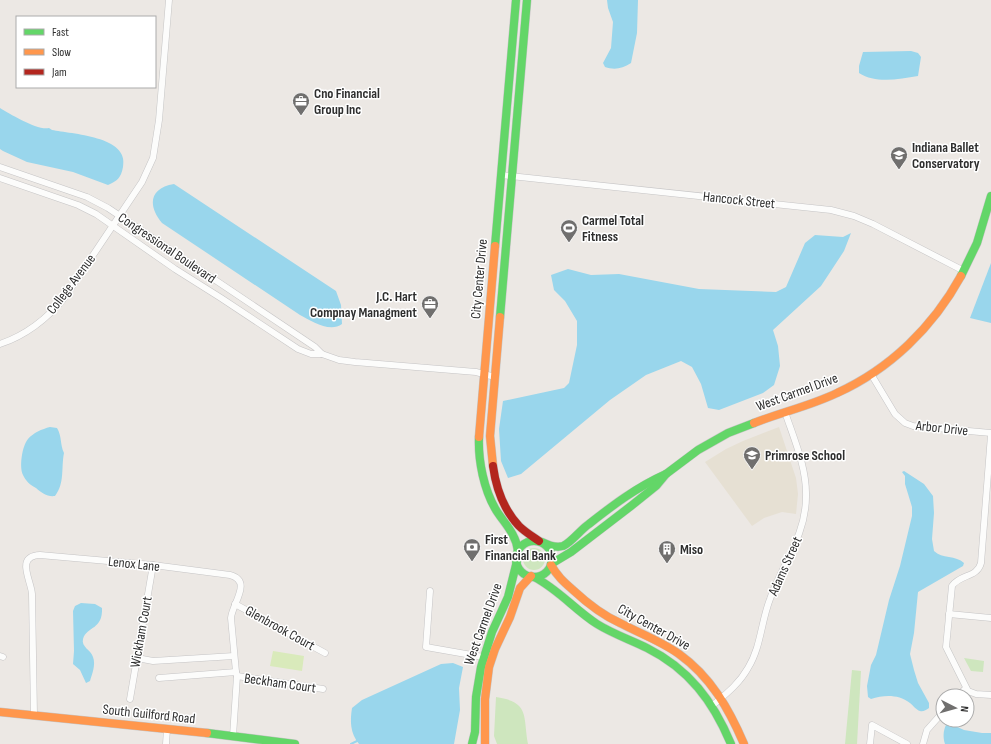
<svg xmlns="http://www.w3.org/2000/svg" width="991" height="744" font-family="'Sofia Sans Condensed',sans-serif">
  <rect width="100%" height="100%" fill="#ece8e4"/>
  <polygon fill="#e6e0d3" points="779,427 796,478 798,494 796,514 782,512 764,518 752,526 705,462 726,449 743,441"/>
  <g fill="#cee6be">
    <circle cx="534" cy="559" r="11"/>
    <polygon points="964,658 984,661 983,672 971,671"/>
    <polygon points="852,670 861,671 857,744 845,744"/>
    <path d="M496,697C530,702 523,716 528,744H497L494,736Z"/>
  </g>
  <polygon fill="#d9eabb" points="273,651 304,656 302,671 270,666"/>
  <g fill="#99d6ec">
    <path d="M607,0H638L637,33L631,63C622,69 614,70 605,67L603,63L611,48L613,22L608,8Z"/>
    <path d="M911,51L918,53L921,57L918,76C899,79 876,84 859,73V66L863,52Z"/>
    <path d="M0,108C10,114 38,131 49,128L52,130C71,134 130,136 123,167C121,178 117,181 108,185L73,172L27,162L3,151L0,149Z"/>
    <path d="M174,184L336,291L341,305L342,324C330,333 311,321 300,315L162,223C147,205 150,188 174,184Z"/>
    <polygon points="851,233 844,251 821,286 773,330 778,346 780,366 774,385 763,393 719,410 708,408 701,384 692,367 681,361 646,375 610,400 521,474 508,478 501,461 499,429 503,401 564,388 569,383 577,345 577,321 565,301 554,290 551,275 568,269 591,275 619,274 699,289 776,292 786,287 805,243 815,235 843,237"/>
    <polygon points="991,263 991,323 970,318"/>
    <path d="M50,427L57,428C62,436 60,445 64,453C61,468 65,483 55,496C47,497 42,493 36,488C30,485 26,481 23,475C19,467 22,446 28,439C33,433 42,429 50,427Z"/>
    <path d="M904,471L924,484L933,496L934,513L932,539L934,551C942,559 956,555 964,563L963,566L918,592L914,633L910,654L914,670L918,683L929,703V708C926,710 923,712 920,711C916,710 913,705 910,703C898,694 884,695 871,699L868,697L867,686L871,665L876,655L889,600L900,566L912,516V507L905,484V476L902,472Z"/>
    <path d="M81,603L95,604L102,608C103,630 87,626 83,639C81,647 91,650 93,657C96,665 92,674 90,681L86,683L80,670L73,664L74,651L73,611L75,606Z"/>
    <path d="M453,663L463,667L459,688L460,710L454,744H359C350,733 350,721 352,708L362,700L441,664Z"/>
    <path d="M951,724L964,730L982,733H991V744H945C943,738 943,731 946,725Z"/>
  </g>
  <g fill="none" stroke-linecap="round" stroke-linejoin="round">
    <polyline stroke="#99d6ec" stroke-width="2" points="351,744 357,741"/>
    <g stroke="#c5c4c5" stroke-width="7">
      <g id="street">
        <polyline points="0,167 87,197 108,208 315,347 322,354"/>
        <polyline points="501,175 831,210 854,216 873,224 964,271"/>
        <polyline points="0,178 78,205 96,214 175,269 221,298 298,349 311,354 322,354 339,360 355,362 476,372 495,377"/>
        <path d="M0,344C27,335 47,319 65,297L142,182L153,158L159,120L169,0"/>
        <polyline points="871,374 895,414 905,423 913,426 991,433"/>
        <path d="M991,435L981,563C977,578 960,574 952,586L946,647L968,691L976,694L991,695"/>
        <polyline points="430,591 426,647 483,657"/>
        <polyline points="235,604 325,653"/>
        <polyline points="949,614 991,618"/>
        <polyline points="0,656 3,657"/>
        <polyline points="137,658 153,661 234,656"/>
        <polyline points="237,676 323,689"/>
        <polyline points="159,678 236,672"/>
        <polyline points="958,696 966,688"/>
        <polyline points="130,699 153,565"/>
        <path d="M713,705C726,694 739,684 748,668C761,647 761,622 770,599C782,565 806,535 806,497C807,468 794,439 785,412"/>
        <path d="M34,716L32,594C31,580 15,556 40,555L153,565L230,575C253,581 232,604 231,618L236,672L237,676L233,736"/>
        <polyline points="166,744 167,729"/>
        <polyline points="870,744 872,725 907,744"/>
        <polyline points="923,744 927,730 943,712"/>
      </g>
    </g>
    <g stroke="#c5c4c5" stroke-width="9">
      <g id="fast">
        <polyline points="495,246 516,0"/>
        <polyline points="961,276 977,243 991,196"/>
        <polyline points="500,317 527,0"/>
        <path d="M479,437C478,461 484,490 496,510C505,524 516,534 518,551"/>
        <circle cx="534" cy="559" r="18"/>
        <path d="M542,542C548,545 556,548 563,546C572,542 580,530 589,524C613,505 637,487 666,474"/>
        <polyline points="551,564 571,552 631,506 656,486 666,474 698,450 728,433 754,423"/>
        <path d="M534,577C558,589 575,610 597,624C613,634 631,640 647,648C689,669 713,701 731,744"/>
        <polyline points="207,733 295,744"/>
        <polyline points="472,744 475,732 476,697 481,667 492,632 508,597 517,561"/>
      </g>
    </g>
    <g stroke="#c5c4c5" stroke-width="9">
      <g id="slow">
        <path d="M754,423C782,412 810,406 837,393C890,369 933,327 961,276"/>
        <polyline points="479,437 495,246"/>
        <polyline points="493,466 490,436 500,317"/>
        <path d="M551,565C557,576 564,582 573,590C587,603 602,615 620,623C639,633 661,641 679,654C711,677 729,709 744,744"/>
        <polyline points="0,712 207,733"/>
        <polyline points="485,744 485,699 489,667 495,649 510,617 520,588 531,576"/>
      </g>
    </g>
    <g stroke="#c5c4c5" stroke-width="9">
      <path id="jam" d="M493,466C496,488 504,510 519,526C525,532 532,536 539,541"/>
    </g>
    <use href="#street" stroke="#fcfcfb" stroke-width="6"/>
    <use href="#fast" stroke="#63d668" stroke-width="8"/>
    <use href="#slow" stroke="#ff974d" stroke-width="8"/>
    <use href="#jam" stroke="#b3261e" stroke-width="8"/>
  </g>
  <defs>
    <g id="office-pin" transform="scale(0.9)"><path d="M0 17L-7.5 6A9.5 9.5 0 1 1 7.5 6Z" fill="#706f6e" stroke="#fff"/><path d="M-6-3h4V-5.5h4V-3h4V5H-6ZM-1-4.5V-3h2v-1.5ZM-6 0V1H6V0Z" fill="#fff"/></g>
    <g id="school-pin" transform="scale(0.9)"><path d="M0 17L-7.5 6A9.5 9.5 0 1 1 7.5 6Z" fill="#706f6e" stroke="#fff"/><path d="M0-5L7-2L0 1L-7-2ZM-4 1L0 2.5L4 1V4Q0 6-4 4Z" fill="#fff"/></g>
    <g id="stadium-pin" transform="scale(0.9)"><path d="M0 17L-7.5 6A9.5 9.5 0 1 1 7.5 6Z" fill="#706f6e" stroke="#fff"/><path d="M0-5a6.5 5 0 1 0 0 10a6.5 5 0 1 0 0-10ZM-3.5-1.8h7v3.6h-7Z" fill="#fff"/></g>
    <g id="bank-pin" transform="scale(0.9)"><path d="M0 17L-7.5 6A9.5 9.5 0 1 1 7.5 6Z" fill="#706f6e" stroke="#fff"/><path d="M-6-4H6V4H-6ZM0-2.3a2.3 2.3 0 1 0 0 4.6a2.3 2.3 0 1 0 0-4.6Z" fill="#fff"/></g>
    <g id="building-pin" transform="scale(0.9)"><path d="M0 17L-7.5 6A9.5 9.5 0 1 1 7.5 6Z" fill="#706f6e" stroke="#fff"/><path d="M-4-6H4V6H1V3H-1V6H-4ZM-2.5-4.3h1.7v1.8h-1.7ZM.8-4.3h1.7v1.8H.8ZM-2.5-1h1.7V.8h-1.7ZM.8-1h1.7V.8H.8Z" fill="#fff"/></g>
  </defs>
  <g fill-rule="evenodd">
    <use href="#office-pin" x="301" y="101"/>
    <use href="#school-pin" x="899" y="155"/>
    <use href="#stadium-pin" x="569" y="228"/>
    <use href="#office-pin" x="430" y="304"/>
    <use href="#school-pin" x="752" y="455"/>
    <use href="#bank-pin" x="472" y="547"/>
    <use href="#building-pin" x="667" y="549"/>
  </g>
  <g text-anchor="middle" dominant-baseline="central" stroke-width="3" stroke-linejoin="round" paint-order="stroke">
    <g font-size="14" font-weight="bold" fill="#2e2e2e" stroke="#fff" text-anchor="start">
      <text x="314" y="93">Cno Financial<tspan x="314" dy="16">Group Inc</tspan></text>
      <text x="912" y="147">Indiana Ballet<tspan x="912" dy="16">Conservatory</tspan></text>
      <text x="582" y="220">Carmel Total<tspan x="582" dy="16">Fitness</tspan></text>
      <text x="417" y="296" text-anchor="end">J.C. Hart<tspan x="417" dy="16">Compnay Managment</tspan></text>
      <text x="765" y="455">Primrose School</text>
      <text x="485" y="539">First<tspan x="485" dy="16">Financial Bank</tspan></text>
      <text x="680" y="549">Miso</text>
    </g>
    <g font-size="14" fill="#2e2e2e" stroke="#fff">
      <text transform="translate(739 200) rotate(6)">Hancock Street</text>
      <text transform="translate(167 248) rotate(34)">Congressional Boulevard</text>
      <text transform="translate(479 279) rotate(-85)">City Center Drive</text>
      <text transform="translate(71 284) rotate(-53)">College Avenue</text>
      <text transform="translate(797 392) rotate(-20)">West Carmel Drive</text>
      <text transform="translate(942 428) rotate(6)">Arbor Drive</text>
      <text transform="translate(134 564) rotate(6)">Lenox Lane</text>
      <text transform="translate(785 566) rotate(-66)">Adams Street</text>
      <text transform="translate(483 624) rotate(-70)">West Carmel Drive</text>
      <text transform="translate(654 627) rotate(29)">City Center Drive</text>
      <text transform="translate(280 628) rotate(29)">Glenbrook Court</text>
      <text transform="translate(141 632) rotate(-80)">Wickham Court</text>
      <text transform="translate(280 683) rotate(8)">Beckham Court</text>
      <text transform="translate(149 714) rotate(6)">South Guilford Road</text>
    </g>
  </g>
  <rect x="16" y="16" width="140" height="72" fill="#ffffff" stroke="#ababab"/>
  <rect x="24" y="29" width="20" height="6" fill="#63d668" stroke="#ababab"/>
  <text x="52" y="36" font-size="12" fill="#2e2e2e">Fast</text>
  <rect x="24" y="49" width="20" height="6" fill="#ff974d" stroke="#ababab"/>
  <text x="52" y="56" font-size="12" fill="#2e2e2e">Slow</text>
  <rect x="24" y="69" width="20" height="6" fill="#b3261e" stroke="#ababab"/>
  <text x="52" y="76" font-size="12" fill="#2e2e2e">Jam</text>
  <g transform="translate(955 708) rotate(96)"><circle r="19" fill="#ffffff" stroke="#ababab"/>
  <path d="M0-3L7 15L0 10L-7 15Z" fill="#706f6e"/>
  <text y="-6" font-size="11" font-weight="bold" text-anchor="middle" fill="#2e2e2e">N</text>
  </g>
</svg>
